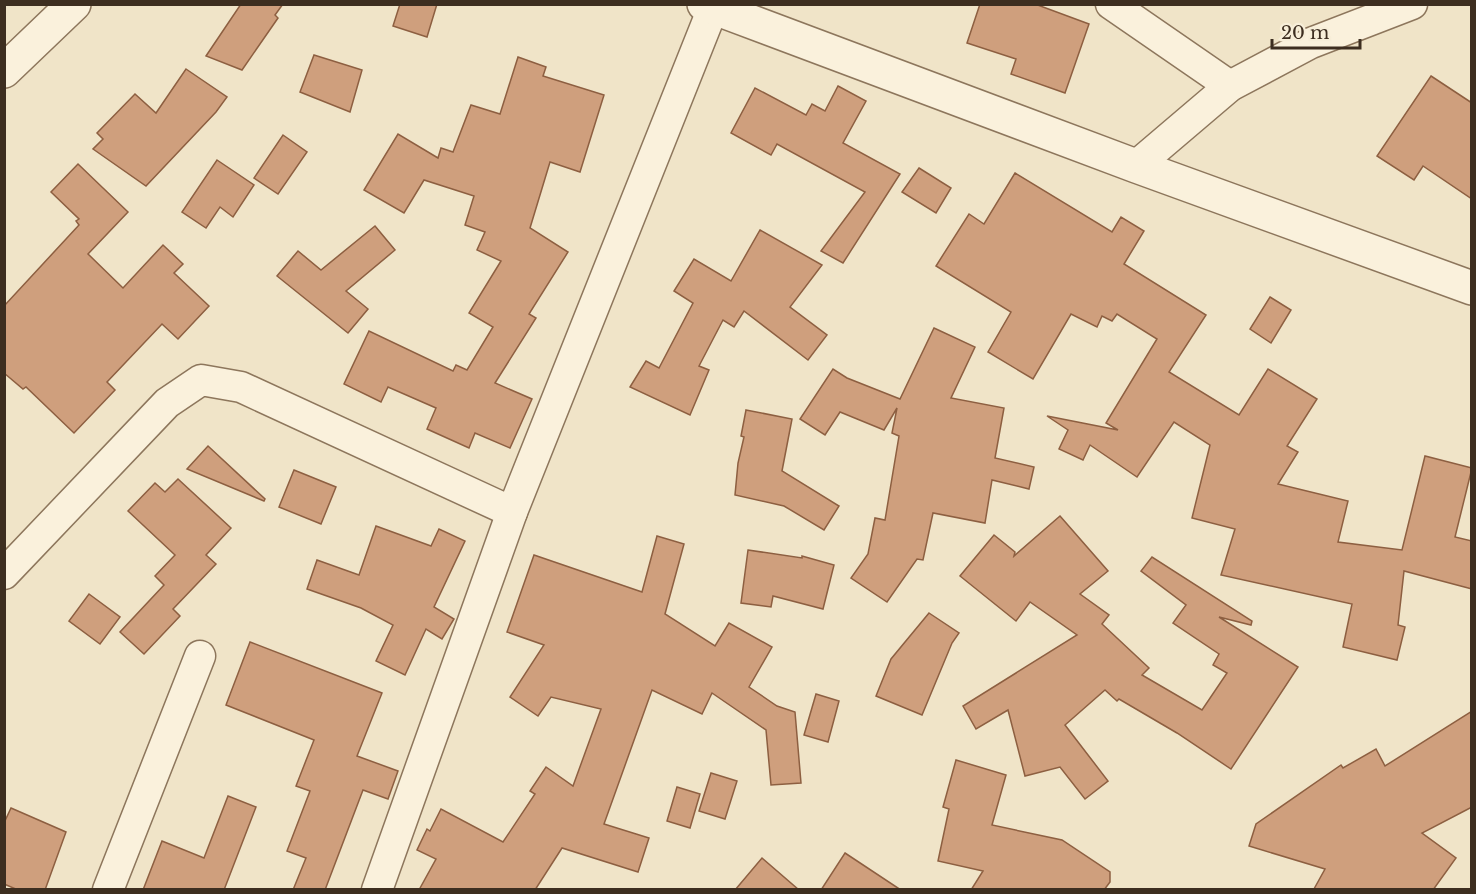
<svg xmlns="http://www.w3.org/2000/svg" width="1476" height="894" font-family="'Libre Baskerville',serif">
  <rect width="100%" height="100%" fill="#f0e4c8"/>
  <g fill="#cf9f7d" stroke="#8d5f41" stroke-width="1.5">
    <polygon points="241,4 283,4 275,15 278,18 242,70 206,56"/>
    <polygon points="400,4 437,4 427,37 393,26"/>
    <polygon points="980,4 1035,4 1089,24 1065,93 1011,74 1016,59 967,43"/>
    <polygon points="314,55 362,70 350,112 300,92"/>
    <polygon points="518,57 546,67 543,76 604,95 580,172 550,162 530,228 568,252 529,314 536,318 495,383 532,399 510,448 475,433 469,448 427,429 436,408 388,387 381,402 344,384 369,331 453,371 456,365 467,370 493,327 469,313 501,261 477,250 485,232 465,225 474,196 424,180 404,213 364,190 398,134 438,158 441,148 453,152 471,105 500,114"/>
    <polygon points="186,69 227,97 216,112 146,186 93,149 103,139 97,133 135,94 156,113"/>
    <polygon points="1431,76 1472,103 1472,199 1423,166 1414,180 1377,156"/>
    <polygon points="838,86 866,101 843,143 900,174 843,263 821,251 865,192 777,144 771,155 731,133 755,88 806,115 812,104 825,111"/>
    <polygon points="283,135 307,152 278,194 254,178"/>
    <polygon points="217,160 254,185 233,217 220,207 206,228 182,212"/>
    <polygon points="78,164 128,212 88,254 123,288 163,245 183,264 174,273 209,306 178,339 162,324 107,382 115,390 74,433 26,387 23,389 4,373 4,306 79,225 76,221 79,219 51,192"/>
    <polygon points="919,168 951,188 936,213 902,192"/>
    <polygon points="1015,173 1112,232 1121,217 1144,231 1124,264 1206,315 1169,372 1239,415 1268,369 1317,399 1287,446 1298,452 1278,484 1348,501 1338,542 1402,550 1425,456 1472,468 1455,537 1472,541 1472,589 1404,571 1398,625 1405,627 1397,660 1343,647 1352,604 1221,575 1235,529 1192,518 1210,445 1174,422 1137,477 1090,445 1083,460 1059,449 1068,430 1047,416 1118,430 1106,423 1157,339 1117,314 1112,321 1102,316 1097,327 1071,314 1033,379 988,352 1011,312 936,266 969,214 984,224"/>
    <polygon points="375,226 395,250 346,291 368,309 348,333 277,276 298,251 321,270"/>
    <polygon points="760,230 822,265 790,307 827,335 808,360 744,311 734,327 723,320 699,366 709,370 690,415 630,387 646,361 659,368 693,303 674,291 694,259 731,281"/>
    <polygon points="1270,297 1291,310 1271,343 1250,329"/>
    <polygon points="934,328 975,347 951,398 1004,408 995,458 1034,467 1029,489 992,480 985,523 933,513 923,560 917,559 887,602 851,578 868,554 875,518 885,520 899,436 892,433 897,408 884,430 840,412 825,435 800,419 833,369 847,378 900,399"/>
    <polygon points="746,410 792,419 782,471 839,506 824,530 784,506 735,495 738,463 744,437 741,436"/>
    <polygon points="208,446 265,499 264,501 187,469"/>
    <polygon points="294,470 336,487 321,524 279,507"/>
    <polygon points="178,479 231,528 206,555 216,564 173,609 180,616 144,654 120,632 164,585 155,576 175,555 128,511 155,483 165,492"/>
    <polygon points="1060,516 1108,571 1080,594 1109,615 1102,624 1149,668 1142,675 1202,710 1227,673 1213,665 1219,654 1173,623 1186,605 1141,571 1152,557 1252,621 1251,625 1219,617 1298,667 1231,769 1177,733 1119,699 1117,701 1105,690 1065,725 1108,781 1085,799 1060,767 1025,776 1008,710 976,729 963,706 1077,635 1030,602 1016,621 960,576 994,535 1015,552 1014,556"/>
    <polygon points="376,526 431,546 439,529 465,541 434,607 454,619 442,639 426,629 405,675 376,661 393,625 361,608 307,589 317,560 359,575"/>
    <polygon points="657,536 684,544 665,614 715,646 729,623 772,647 749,687 777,706 795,712 801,783 771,785 766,730 712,693 702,714 652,690 604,824 649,838 638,872 562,848 535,890 419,890 436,859 417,850 427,829 430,831 441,809 503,842 535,794 530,791 546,767 573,786 601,709 551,697 538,716 510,697 544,645 507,632 534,555 642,592"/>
    <polygon points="748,550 802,558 802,556 834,565 823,609 773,596 771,607 741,603"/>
    <polygon points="89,594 120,617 100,644 69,621"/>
    <polygon points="929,613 959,633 952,643 922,715 876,696 891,659"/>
    <polygon points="250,642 382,693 357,756 398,771 388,799 363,790 325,890 293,890 306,858 287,851 310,791 296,786 314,740 226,705"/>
    <polygon points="816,694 839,701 828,742 804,735"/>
    <polygon points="1472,711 1472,807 1422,833 1456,858 1433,890 1314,889 1325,869 1249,846 1256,824 1341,765 1343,768 1376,749 1385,766"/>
    <polygon points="956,760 1006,775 992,825 1062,840 1110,872 1110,882 1104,890 971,890 983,871 938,861 949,809 943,807"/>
    <polygon points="711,773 737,781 725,819 699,811"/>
    <polygon points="677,787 700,794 690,828 667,821"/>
    <polygon points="228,796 256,807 224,890 143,890 162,841 204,858"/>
    <polygon points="11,808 66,832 45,890 18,890 4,884 4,823"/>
    <polygon points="845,853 901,890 821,890"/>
    <polygon points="762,858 799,890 735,890"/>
  </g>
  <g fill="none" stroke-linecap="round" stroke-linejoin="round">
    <g stroke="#8d765c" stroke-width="33">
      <g id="minor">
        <polyline points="1111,4 1230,86"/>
        <polyline points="1136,166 1230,86 1311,43 1412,4"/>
        <polyline points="4,574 167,403 201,380 241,387 512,512"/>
        <polyline points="108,890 200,656"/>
        <polyline points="377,890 512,512 713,8"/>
      </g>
    </g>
    <g stroke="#8d765c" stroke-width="36">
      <g id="tertiary">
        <polyline points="704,4 1136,166 1472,288"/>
        <polyline points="4,71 74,4"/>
      </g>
    </g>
    <use href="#minor" stroke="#faf1dc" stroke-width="30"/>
    <use href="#tertiary" stroke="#faf1dc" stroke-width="33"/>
  </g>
  <rect width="1476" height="894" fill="none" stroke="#3d2e20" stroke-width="12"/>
  <path d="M1272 39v9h88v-9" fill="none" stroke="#3d2e20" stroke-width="3"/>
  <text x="1281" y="39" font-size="18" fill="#3d2e20" stroke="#f7eed8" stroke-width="4.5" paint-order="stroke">20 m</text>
</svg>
